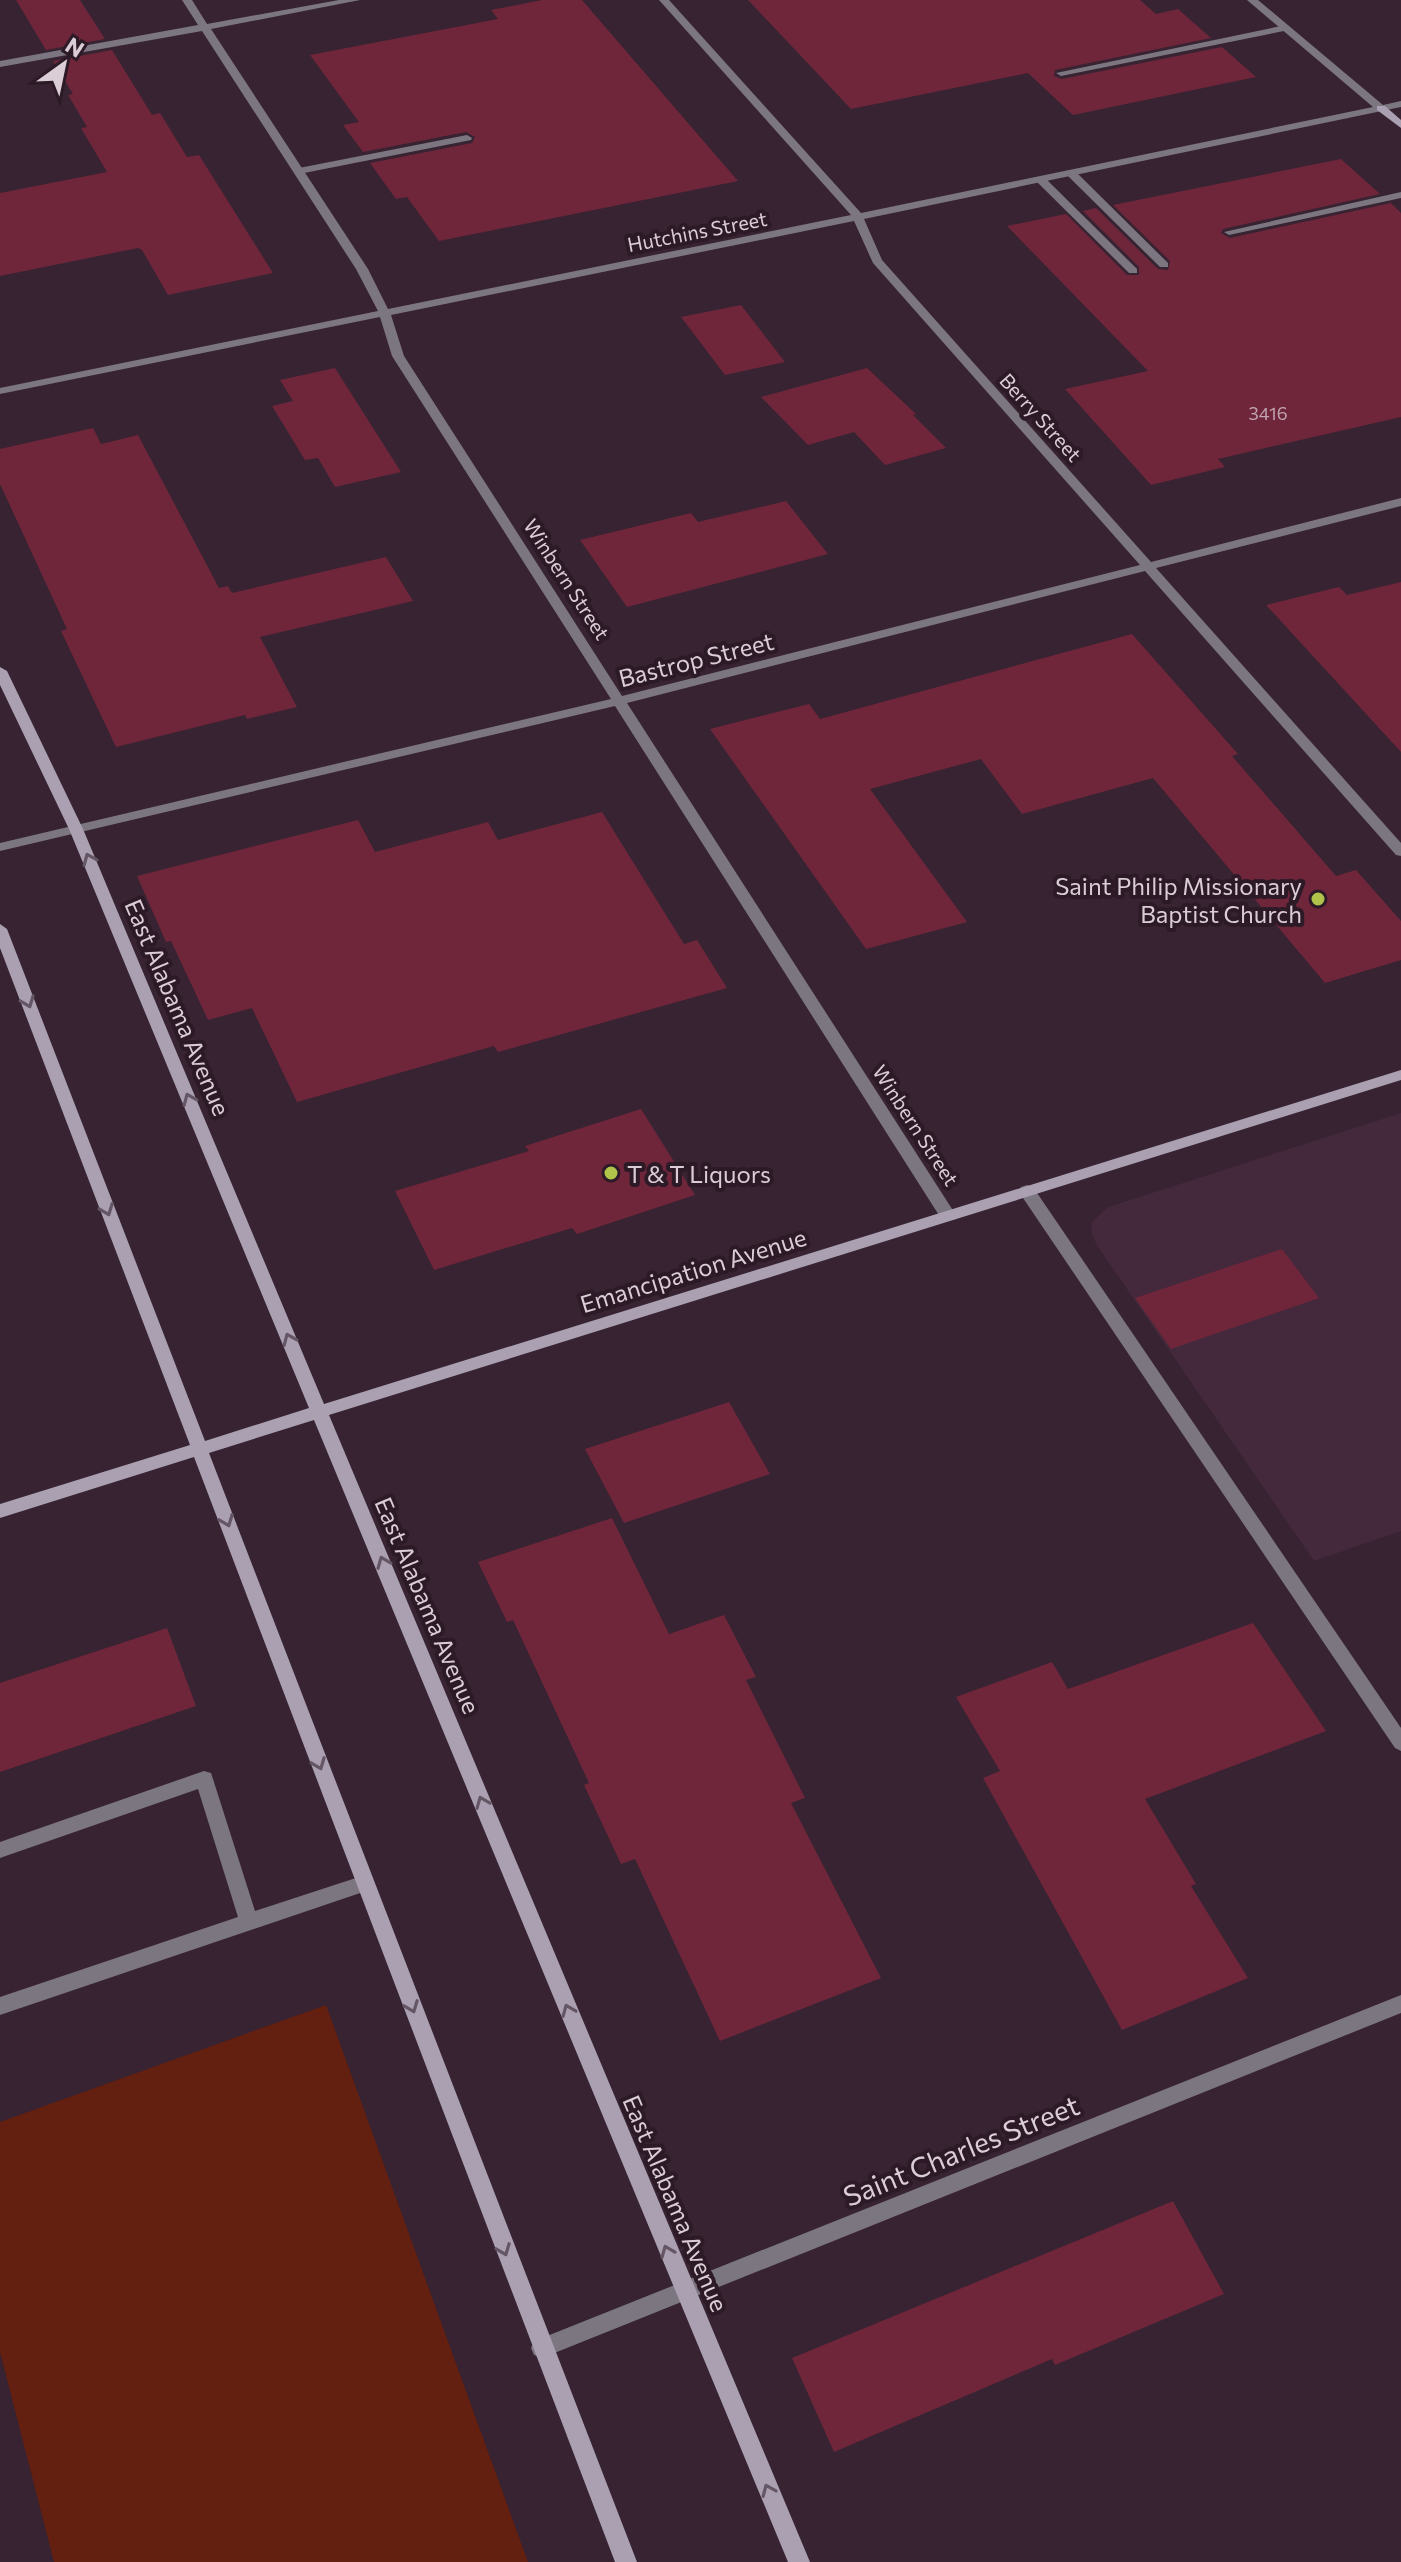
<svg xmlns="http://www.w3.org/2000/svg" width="1401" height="2562" font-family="Commissioner,sans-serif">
  <rect width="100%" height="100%" fill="#372331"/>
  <polygon fill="#43293b" points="1401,1113 1401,1531 1314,1561 1098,1247 1091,1233 1092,1222 1108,1207"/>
  <polygon fill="#631f10" points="326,2005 528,2562 54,2562 0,2352 0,2122"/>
  <g fill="#6f263b">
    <polygon points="16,0 80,0 105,39 46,50"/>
    <polygon points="542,0 582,0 738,181 439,241 407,197 396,199 370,163 472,143 475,137 466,132 363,152 343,125 359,122 310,55 498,19 491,10"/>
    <polygon points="748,0 1140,0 1156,14 1178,9 1211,38 1055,70 1054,76 1062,79 1222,47 1256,77 1073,115 1028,73 851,109"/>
    <polygon points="112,50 152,115 160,113 187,157 199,155 273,273 168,295 142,250 138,248 0,276 0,193 107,172 81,128 87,127 68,95 73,94 53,61"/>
    <polygon points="1341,159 1380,194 1223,229 1221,233 1230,238 1391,203 1401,213 1401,417 1218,459 1225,467 1151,485 1065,389 1148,371 1007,226 1066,214 1127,275 1139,275 1139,267 1083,211 1096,208 1158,269 1168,270 1170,261 1113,205"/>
    <polygon points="741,305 785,362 725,375 681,317"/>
    <polygon points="335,368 401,472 335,487 318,458 305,460 272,406 293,401 280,380"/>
    <polygon points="867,368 916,414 913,415 946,448 885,465 854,432 808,445 761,397"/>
    <polygon points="93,428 101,444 138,435 219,588 228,586 232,593 386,557 413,601 260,637 297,707 247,719 245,715 116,747 61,631 67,629 0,484 0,449"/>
    <polygon points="786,501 828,554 627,607 580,540 691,513 698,522"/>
    <polygon points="1401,582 1401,752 1266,605 1339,587 1347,595"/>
    <polygon points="1132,634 1238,754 1232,756 1336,876 1356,870 1401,921 1401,960 1325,983 1153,778 1022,814 981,759 870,789 967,922 866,949 710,729 809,704 820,719"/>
    <polygon points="602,812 684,944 697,940 727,988 498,1052 494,1046 297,1102 252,1008 208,1020 171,941 166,942 137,876 358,820 375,852 488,822 498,840"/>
    <polygon points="641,1109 695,1195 577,1234 572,1228 434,1270 395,1191 529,1151 525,1146"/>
    <polygon points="1282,1249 1319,1298 1171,1349 1135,1298"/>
    <polygon points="729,1402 770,1474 624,1523 585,1449"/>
    <polygon points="612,1518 669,1634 724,1615 756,1677 746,1680 805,1798 791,1803 881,1978 720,2041 635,1859 621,1864 584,1785 589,1783 513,1620 507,1622 478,1562"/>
    <polygon points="1253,1623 1326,1731 1145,1799 1196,1884 1191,1886 1248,1978 1122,2030 983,1778 1000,1771 956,1697 1052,1662 1068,1689"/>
    <polygon points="167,1628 196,1706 0,1772 0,1683"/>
    <polygon points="1173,2201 1224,2294 1055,2365 1052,2359 834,2452 792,2358"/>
  </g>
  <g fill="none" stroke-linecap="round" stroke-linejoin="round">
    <g fill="#7c7680" fill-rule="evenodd">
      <polygon points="1286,25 1289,26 1289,30 1061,76 1056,73"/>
      <polygon points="467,135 472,138 471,140 299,174 294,171 299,168"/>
      <polygon points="1067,171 1075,171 1168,263 1168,267 1160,267 1067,175"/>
      <polygon points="1036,177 1044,177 1137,269 1137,273 1129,273 1036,181"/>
      <polygon points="1401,192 1401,198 1229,235 1224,232"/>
      <polygon points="204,1771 211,1773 213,1779 255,1911 365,1875 372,1877 374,1883 372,1889 0,2015 0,1997 238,1917 198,1789 0,1858 0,1842"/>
    </g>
    <g fill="#7c7680" fill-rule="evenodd">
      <path d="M182,0H192L207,24L339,0H360L211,29L368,269L388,309L851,215L659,0H669L861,213L1373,107L1247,0H1258L1383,105L1401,101V107L864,219L882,260L1151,562L1401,498V506L1156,568L1401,843V856L1396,855L1145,571L627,703L954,1212L956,1216L954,1220H942L615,706L0,851V843L611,699L392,356L380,317L0,394V388L378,311L356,269L202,31L0,67V61L198,25ZM854,221L873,263L1140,565L622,696L404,356L391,315Z"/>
      <polygon points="1027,1185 1033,1187 1401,1728 1401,1751 1395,1748 1021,1195 1019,1191 1021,1187"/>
      <polygon points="1401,1995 1401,2013 542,2358 534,2355 531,2348 534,2341 542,2338"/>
    </g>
    <g fill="#aaa0b1" fill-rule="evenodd">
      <polygon points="1377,106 1385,106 1401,120 1401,128 1377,110"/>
      <polygon points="0,667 7,671 83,829 324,1404 1401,1070 1401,1080 329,1415 810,2562 788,2562 314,1420 209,1453 637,2562 615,2562 194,1457 0,1518 0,1504 190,1445 0,948 0,924 7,929 205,1441 309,1408 69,829 0,685"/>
    </g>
  </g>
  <defs><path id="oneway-chevron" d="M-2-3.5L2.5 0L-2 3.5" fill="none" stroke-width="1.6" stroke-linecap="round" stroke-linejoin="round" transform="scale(2)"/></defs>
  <g stroke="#655665">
    <use href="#oneway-chevron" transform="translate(89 859) rotate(-113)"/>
    <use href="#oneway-chevron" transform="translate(28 1002) rotate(69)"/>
    <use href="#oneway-chevron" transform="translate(189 1099) rotate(-113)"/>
    <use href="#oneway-chevron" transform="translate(107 1210) rotate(69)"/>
    <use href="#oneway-chevron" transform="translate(289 1339) rotate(-113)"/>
    <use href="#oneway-chevron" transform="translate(227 1521) rotate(69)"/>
    <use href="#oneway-chevron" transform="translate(383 1562) rotate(-112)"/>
    <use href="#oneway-chevron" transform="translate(319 1764) rotate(69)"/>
    <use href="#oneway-chevron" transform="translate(482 1802) rotate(-112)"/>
    <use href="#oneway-chevron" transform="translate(412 2007) rotate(69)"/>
    <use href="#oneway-chevron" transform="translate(568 2010) rotate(-112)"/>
    <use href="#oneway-chevron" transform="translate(504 2250) rotate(69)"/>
    <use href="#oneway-chevron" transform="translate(667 2251) rotate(-112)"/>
    <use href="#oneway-chevron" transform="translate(768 2490) rotate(-113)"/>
  </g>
  <g fill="#b2c34c" stroke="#2d1a27" stroke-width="3">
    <circle cx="1318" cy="899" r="8"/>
    <circle cx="611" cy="1173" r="8"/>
  </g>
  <g text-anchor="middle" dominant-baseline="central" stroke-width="8" stroke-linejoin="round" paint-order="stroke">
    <g font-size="18" fill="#c0a3af">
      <text x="1268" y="413">3416</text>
    </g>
    <g font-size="20" fill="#dbcdd6" stroke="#2d1a27">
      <text transform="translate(697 231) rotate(-11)">Hutchins Street</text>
      <text transform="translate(1041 417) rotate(48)">Berry Street</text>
      <text transform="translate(567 579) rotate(57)">Winbern Street</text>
      <text transform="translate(916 1125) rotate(57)">Winbern Street</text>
    </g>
    <g font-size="24" fill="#dbcdd6" stroke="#2d1a27">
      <text transform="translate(696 659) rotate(-14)">Bastrop Street</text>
      <text transform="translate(178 1007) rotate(67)">East Alabama Avenue</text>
      <text transform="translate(693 1270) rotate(-17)">Emancipation Avenue</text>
      <text transform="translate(428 1605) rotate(67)">East Alabama Avenue</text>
      <text transform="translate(676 2203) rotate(67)">East Alabama Avenue</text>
    </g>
    <g font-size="24" fill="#dbcdd6" stroke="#2d1a27" text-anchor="end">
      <text x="1302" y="885">Saint Philip Missionary<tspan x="1302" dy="28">Baptist Church</tspan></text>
      <text x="627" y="1173" text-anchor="start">T &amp; T Liquors</text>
    </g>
    <g font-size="28" fill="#dbcdd6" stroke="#2d1a27">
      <text transform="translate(961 2150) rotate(-22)">Saint Charles Street</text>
    </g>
  </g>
  <g transform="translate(64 64) rotate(33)" stroke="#2d1a27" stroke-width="6" paint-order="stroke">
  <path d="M0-6L14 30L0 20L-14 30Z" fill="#dbcdd6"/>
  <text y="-12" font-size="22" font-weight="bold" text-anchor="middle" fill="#dbcdd6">N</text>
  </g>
</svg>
